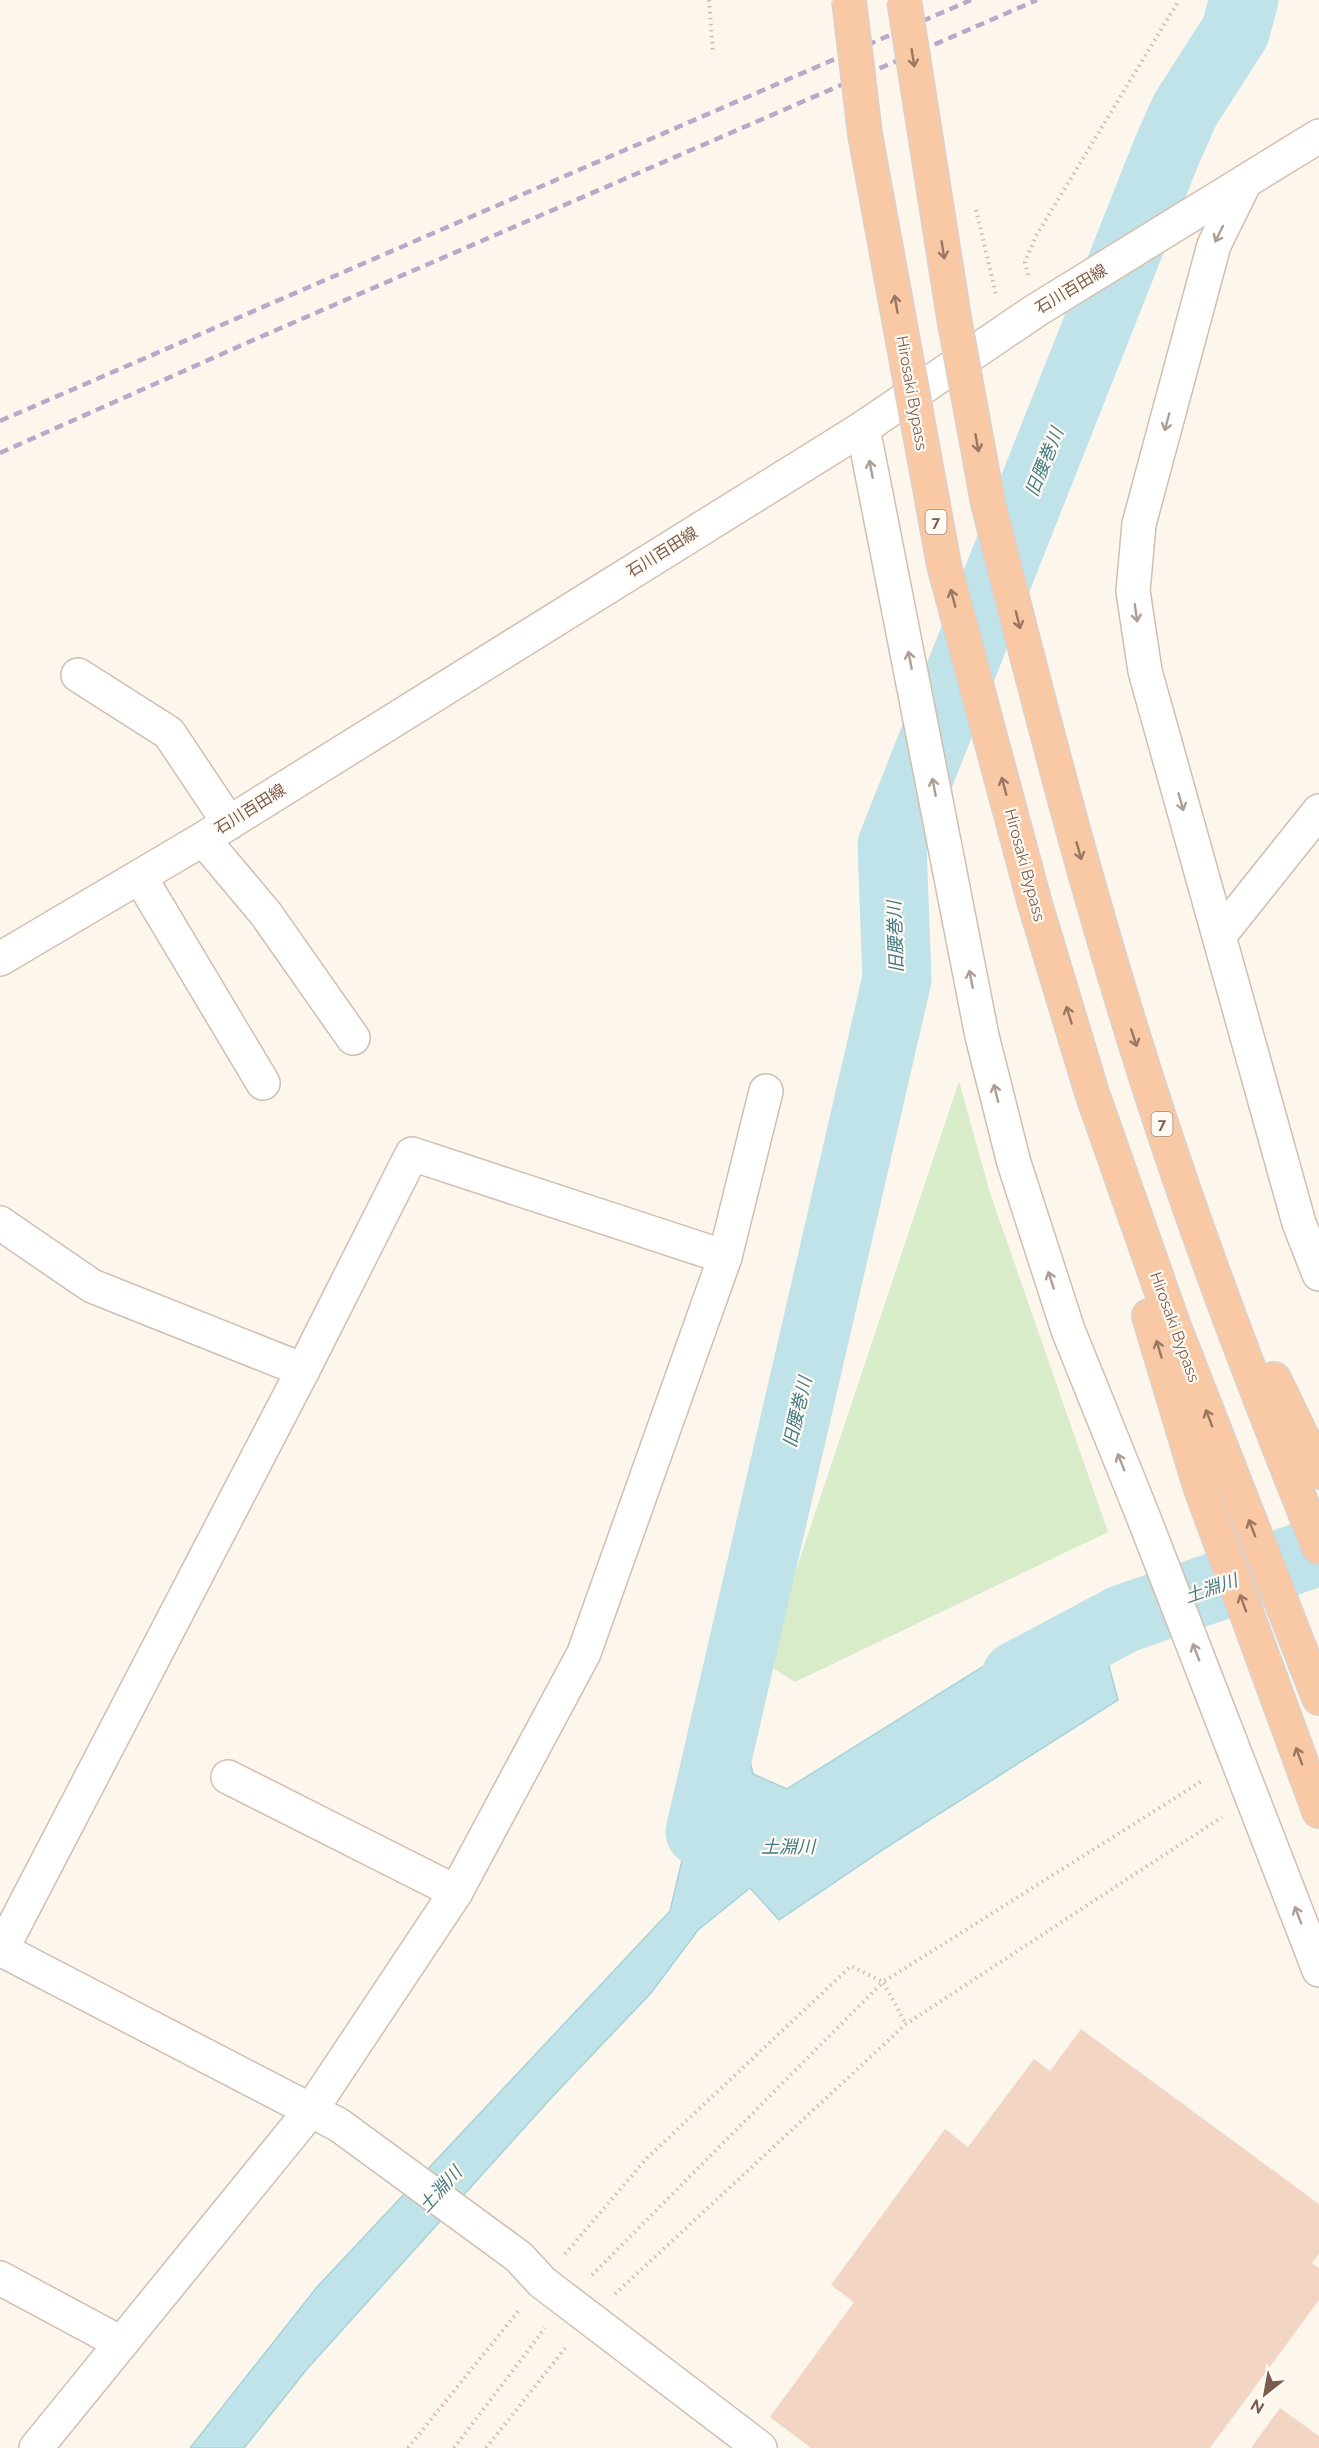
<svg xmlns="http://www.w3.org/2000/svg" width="1319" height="2448" font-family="Raleway,'Noto Sans JP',sans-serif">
  <rect width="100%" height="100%" fill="#fdf6ec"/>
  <polygon fill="#d8ecc9" points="959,1081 990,1193 1108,1532 795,1682 765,1663"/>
  <polygon fill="#bfe3e8" stroke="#a5d3da" stroke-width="1.5" points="1091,1599 1118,1700 887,1847 779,1920 750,1888 698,1930 651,1993 552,2097 307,2369 244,2448 190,2448 317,2287 670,1911 696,1801 737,1704 753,1774 787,1789"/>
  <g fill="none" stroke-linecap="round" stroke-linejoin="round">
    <polyline stroke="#a5d3da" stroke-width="12" points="1235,32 1268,0"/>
    <g stroke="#bfe3e8" stroke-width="69">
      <polyline points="1016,1676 1123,1619 1319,1551"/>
      <polyline points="700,1832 897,979 892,845 1166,153 1185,110 1235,32 1244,0"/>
    </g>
  </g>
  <g fill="#f3d5c3">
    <polygon points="1081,2029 1319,2204 1319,2254 1312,2263 1319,2268 1319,2300 1210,2448 811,2448 770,2417 854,2302 831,2285 945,2129 968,2147 1034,2059 1050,2071"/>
    <polygon points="1280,2408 1319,2436 1319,2448 1251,2448"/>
  </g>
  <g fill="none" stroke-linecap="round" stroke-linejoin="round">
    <g stroke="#d1beb0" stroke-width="36">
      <g id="minor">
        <polyline points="863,428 982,1036 1014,1163 1068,1330 1143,1516 1319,1970"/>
        <polyline points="78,675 169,733 229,823"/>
        <polyline points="203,839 266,914 353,1038"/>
        <polyline points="140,877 263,1083"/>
        <polyline points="1220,935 1319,811"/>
        <polyline points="0,1223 92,1286 303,1370"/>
        <polyline points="228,1777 456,1892"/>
        <polyline points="0,1949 339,2125 519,2257 542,2282 760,2448"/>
        <polyline points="2,1949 303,1370 412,1154 725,1257"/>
        <polyline points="0,2278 121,2343"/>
        <polyline points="36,2448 311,2110 456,1892 584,1653 725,1257 766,1091"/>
      </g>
    </g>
    <g stroke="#d1beb0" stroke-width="36">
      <polyline id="tertiary" points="1245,182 1214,245 1139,524 1133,591 1145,671 1299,1223 1319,1274"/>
    </g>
    <g stroke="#d6c0b0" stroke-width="36">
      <polyline id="secondary" points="0,959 203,839 863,428 1035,311 1319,136"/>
    </g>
    <g stroke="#dad1cd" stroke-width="36">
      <g id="trunk">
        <path d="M988,503C1043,720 1098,937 1170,1150C1215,1284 1266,1416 1319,1547"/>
        <polyline points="1035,904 1092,1093 1173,1324 1319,1698"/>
        <polyline points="1149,1316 1200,1486 1319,1811"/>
        <polyline points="1274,1379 1319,1472"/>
      </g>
    </g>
    <g stroke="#d9b8a5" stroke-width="4" stroke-dasharray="1.5 4.5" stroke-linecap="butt">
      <polyline points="709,0 713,54"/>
      <polyline points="976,210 996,294"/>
      <polyline points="1028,275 1025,262 1036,236 1179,0"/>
      <polyline points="565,2254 647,2158 851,1966 883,1982 1202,1781"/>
      <polyline points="592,2275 883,1982 906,2024"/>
      <polyline points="615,2294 906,2024 1222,1817"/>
      <polyline points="408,2448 520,2309"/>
      <polyline points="454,2448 545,2328"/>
      <polyline points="486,2448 567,2346"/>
    </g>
    <use href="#minor" stroke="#fff" stroke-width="33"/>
    <use href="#tertiary" stroke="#fff" stroke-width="33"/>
    <use href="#secondary" stroke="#fff" stroke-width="33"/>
    <use href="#trunk" stroke="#f9c8a4" stroke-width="33"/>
    <g stroke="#b9a8c9" stroke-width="4.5" stroke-dasharray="9 6" stroke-linecap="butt">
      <polyline points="0,421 971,0"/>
      <polyline points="0,453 251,341 1037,0"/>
    </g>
    <g stroke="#dad1cd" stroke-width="36" stroke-linecap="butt">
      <g id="trunk-bridge">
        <polyline points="849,0 865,134 944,565 1035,904"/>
        <polyline points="904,0 954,318 988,503"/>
      </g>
    </g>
    <use href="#trunk-bridge" stroke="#f9c8a4" stroke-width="33"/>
  </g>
  <defs><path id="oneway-shaft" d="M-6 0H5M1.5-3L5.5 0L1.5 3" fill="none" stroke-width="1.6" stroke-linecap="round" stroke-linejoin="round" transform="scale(1.5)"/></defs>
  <g stroke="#9a7763">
    <use href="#oneway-shaft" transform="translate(913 58) rotate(81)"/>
    <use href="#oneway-shaft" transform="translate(943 250) rotate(81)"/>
    <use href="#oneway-shaft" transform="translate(896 304) rotate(-100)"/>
    <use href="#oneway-shaft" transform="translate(977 443) rotate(80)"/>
    <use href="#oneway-shaft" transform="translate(953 598) rotate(-105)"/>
    <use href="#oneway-shaft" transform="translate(1018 620) rotate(76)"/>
    <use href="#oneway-shaft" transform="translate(1004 786) rotate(-105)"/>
    <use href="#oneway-shaft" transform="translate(1079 851) rotate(74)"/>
    <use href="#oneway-shaft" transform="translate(1069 1015) rotate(-107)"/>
    <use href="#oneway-shaft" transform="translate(1134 1038) rotate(72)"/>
    <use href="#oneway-shaft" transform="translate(1159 1349) rotate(-107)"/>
    <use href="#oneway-shaft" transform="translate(1209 1418) rotate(-111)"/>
    <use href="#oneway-shaft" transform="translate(1252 1528) rotate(-111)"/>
    <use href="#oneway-shaft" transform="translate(1243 1603) rotate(-110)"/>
    <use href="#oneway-shaft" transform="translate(1299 1756) rotate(-110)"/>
  </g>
  <g stroke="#af9d94">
    <use href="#oneway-shaft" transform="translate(1219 234) rotate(116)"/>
    <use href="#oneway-shaft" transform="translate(1167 422) rotate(105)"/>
    <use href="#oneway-shaft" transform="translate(871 469) rotate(-101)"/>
    <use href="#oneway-shaft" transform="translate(1136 613) rotate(82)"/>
    <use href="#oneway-shaft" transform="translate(910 660) rotate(-101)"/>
    <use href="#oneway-shaft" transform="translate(934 787) rotate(-101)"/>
    <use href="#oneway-shaft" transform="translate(1181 802) rotate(74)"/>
    <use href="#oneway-shaft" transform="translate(971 979) rotate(-101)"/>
    <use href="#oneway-shaft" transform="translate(996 1093) rotate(-104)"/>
    <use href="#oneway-shaft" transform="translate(1051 1280) rotate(-108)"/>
    <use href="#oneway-shaft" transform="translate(1121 1462) rotate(-112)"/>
    <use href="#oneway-shaft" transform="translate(1196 1652) rotate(-111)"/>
    <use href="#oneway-shaft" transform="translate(1298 1915) rotate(-111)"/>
  </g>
  <g text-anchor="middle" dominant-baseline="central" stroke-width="4.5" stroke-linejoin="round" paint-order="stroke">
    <g fill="#fffaf3" stroke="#a28b7f" stroke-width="1.5">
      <rect x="925.5" y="510" width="21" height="24" rx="4.5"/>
      <rect x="1151.5" y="1112" width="21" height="24" rx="4.5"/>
    </g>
    <g font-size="15" font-weight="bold" fill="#7a5c4d">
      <text x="936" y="522">7</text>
      <text x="1162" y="1124">7</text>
    </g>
    <g font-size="16" fill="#7a5c4d" stroke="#fffaf3">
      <text transform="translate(1071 289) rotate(-31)">石川百田線</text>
      <text transform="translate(912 393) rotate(80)">Hirosaki Bypass</text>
      <text transform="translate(662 552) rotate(-32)">石川百田線</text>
      <text transform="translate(250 809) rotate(-32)">石川百田線</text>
      <text transform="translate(1025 865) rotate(75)">Hirosaki Bypass</text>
      <text transform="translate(1175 1327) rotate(70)">Hirosaki Bypass</text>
    </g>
    <g font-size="18" font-style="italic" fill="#437c86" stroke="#fffaf3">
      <text transform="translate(1044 462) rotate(-68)">旧腰巻川</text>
      <text transform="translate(895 937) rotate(-92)">旧腰巻川</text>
      <text transform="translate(797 1412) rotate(-77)">旧腰巻川</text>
      <text transform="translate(1211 1588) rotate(-19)">土淵川</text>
      <text x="788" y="1846">土淵川</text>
      <text transform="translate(440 2189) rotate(-48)">土淵川</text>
    </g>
  </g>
  <g transform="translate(1265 2394) rotate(211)" stroke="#fffaf3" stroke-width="4.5" paint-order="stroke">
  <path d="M0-4.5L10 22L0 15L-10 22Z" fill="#7a5c4d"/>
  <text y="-9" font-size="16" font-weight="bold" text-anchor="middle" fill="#7a5c4d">N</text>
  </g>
</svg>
